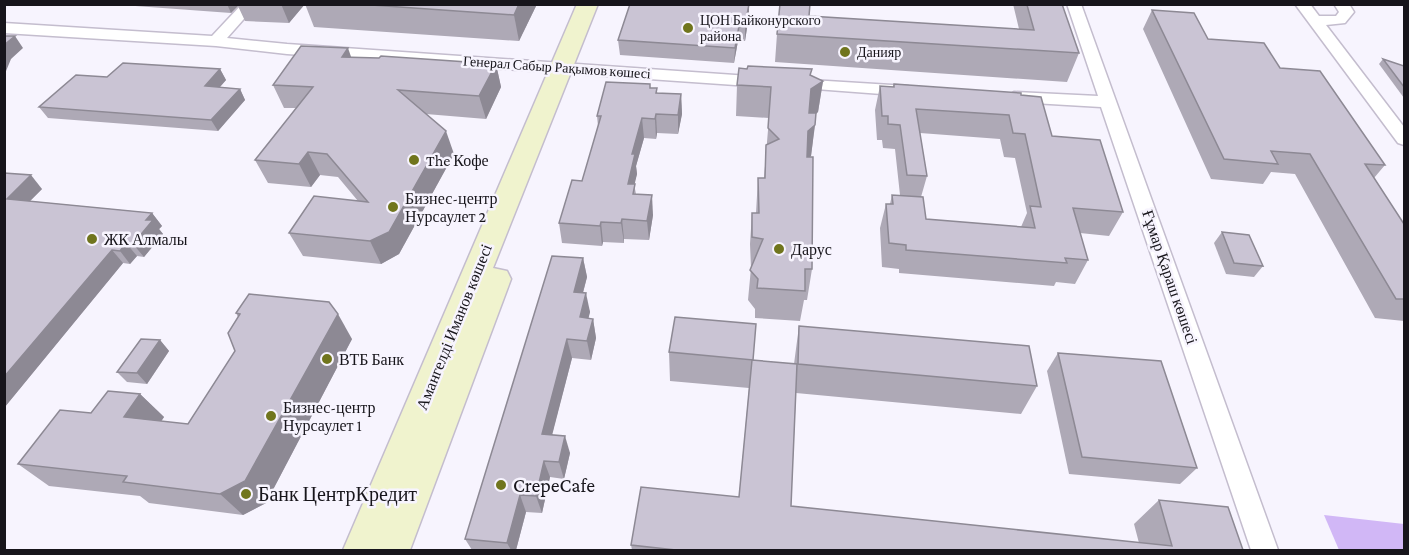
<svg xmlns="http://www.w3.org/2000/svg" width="1409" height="555" font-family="'Crimson Pro',serif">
  <rect width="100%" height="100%" fill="#f7f4fe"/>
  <polygon fill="#d1b7f6" points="1324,515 1404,524 1404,550 1339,550"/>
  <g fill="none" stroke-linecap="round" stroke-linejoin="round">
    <g stroke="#c4bdce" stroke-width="3">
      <g id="minor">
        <polygon points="242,4 257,4 227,38 287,44 764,77 772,82 764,87 287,54 216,46 4,33 4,23 212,36"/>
        <polygon points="1067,4 1081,4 1278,550 1251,550 1101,107 1014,102 1006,97 1014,92 1098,96"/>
        <polygon points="1295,4 1310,4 1319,16 1336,16 1339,12 1334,4 1349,4 1354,12 1345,23 1326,25 1404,127 1404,145 1398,143"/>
        <polygon points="795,79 908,86 916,91 908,96 789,87 787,84"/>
      </g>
    </g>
    <g stroke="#c4bdce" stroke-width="3">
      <polygon id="secondary" points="577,4 598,4 493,268 507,271 511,279 410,550 343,550"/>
    </g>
    <use href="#minor" fill="#fff" fill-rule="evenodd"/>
    <use href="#secondary" fill="#f0f3ce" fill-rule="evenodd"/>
  </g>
  <g fill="#aea9b6" fill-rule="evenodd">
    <polygon points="108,4 305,4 289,23 245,21 238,6 231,13"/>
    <polygon points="305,4 537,4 519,41 314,27"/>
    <polygon points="630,4 749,4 749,15 745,41 738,41 734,63 620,55 618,40"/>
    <polygon points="1013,4 1062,4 1079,53 1067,82 775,62 777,34 809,16 1019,29"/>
    <polygon points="1152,10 1208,39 1280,68 1385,165 1374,178 1404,224 1404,321 1375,318 1295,174 1271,172 1263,184 1211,179 1143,29"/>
    <polygon points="351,57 496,64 501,87 486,119 426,114 454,154 399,254 381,264 303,256 289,233 358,201 338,177 320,175 311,187 268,183 255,160 296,108 284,108 273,85"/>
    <polygon points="1383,59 1404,66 1404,98 1379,64"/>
    <polygon points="220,69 226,80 220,87 240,89 245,100 218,131 48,118 39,107 107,77"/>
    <polygon points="811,76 823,81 818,112 816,114 811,156 810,157 812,269 807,300 804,300 800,321 755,318 755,309 748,300 751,268 750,244 752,213 756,213 758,178 764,178 769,118 736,116 737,85"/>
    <path d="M894,84L1021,95L1052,136L1123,212L1109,236L1080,233L1088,260L1075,284L1056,282L1054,286L899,273V269L882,267L880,228L886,204H890L892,195H900L895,149L883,148L882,140H877L875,110L880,86L893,87ZM920,133L1000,139L1004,157L1015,158L1027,213L1021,227L926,219L921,197L927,176Z"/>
    <polygon points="650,88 658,93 681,94 682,114 678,134 657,133 656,139 644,138 636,166 637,174 634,184 636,194 653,215 649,240 624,239 624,243 603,242 602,246 562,243 559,223 582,181 598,126 597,116"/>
    <polygon points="4,173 42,189 30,201 152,213 162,226 159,229 163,234 144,257 137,256 130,264 123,263 4,408"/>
    <polygon points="1222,232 1263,266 1254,277 1226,274 1214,243"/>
    <polygon points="583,258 587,277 583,293 590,312 588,318 593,319 596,338 591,360 572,358 552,434 570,453 564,479 550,477 542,513 526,512 516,550 472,550 465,539"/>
    <polygon points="236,313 352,339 266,503 243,515 149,503 140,496 49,486 18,464 91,413 140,394 164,417 161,421 188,424 235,351 238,317"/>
    <polygon points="799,326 1037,386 1021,414 796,393 791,506 1139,543 1134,524 1159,500 1243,550 632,550 631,545 739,497 749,388 670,381 669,352 794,364"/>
    <polygon points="160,340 169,351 147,384 127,382 117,372"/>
    <polygon points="1058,353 1197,468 1180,484 1069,474 1047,371"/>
  </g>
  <g fill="#8d8994">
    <polygon points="227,4 237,4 238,6 231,13"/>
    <polygon points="281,4 305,4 289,23"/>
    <polygon points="519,4 537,4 519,41 514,15"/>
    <polygon points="749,4 749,15 745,41 745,26"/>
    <polygon points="739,26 738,41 734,63 735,48"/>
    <polygon points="15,36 23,48 11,59 4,76 4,45"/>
    <polygon points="348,48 356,71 342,57"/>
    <polygon points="496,64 501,87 486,119 479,96"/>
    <polygon points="220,69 226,80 211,97 205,86"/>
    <polygon points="823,81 818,112 807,120 811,89"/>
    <polygon points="240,89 245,100 218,131 211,120"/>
    <polygon points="681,94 682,114 678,134 678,115"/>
    <polygon points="656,114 657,133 656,139 655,119"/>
    <polygon points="642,118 644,138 636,166 637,174 630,204 628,184 632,154"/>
    <polygon points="815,125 811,156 804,163 808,131"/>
    <polygon points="446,131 454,154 399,254 381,264 370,241"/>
    <polygon points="308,152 320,175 311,187 299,164"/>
    <polygon points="31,175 42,189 19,212 7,199"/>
    <polygon points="652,195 653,215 649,240 647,221"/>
    <polygon points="152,213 162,226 159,229 163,234 144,257 133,244 146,220"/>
    <polygon points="622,219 624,239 624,243 621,223"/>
    <polygon points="601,222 603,242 602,246 600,226"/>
    <polygon points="126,243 137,256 130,264 120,251"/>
    <polygon points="112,250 123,263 4,408 4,377"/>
    <polygon points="583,258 587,277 578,311 574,292"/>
    <polygon points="586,293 590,312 584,337 580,317"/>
    <polygon points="338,314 352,339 266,503 243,515 220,494"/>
    <polygon points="593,319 596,338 591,360 587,341"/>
    <polygon points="567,339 572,358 548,451 542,434"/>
    <polygon points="160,340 169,351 147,384 137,373"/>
    <polygon points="140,394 164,417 149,440 124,417"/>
    <polygon points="565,436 570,453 564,479 559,462"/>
    <polygon points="544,461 550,477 542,513 536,496"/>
    <polygon points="520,495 526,512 516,550 511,550 507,543"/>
  </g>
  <g fill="#cac4d4" stroke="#8d8994" stroke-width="1.5">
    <polygon points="357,4 519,4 514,15"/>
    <polygon points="630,4 749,4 745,26 739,26 735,48 618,40"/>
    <polygon points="780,4 810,4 809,16 1034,30 1027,5 1062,4 1079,53 777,34"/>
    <polygon points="1152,10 1194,13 1208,39 1264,43 1280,68 1320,71 1385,165 1365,164 1404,224 1404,299 1396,299 1310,154 1271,151 1278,164 1224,159"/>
    <polygon points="4,36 15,36 4,45"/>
    <polygon points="301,46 348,48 342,57 379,58 381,56 496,64 479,96 398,90 446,131 389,232 370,241 289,233 314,196 368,202 327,154 308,152 299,164 255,160 313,87 273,85"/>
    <polygon points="1383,59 1404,66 1404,87"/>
    <polygon points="123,63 220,69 205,86 240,89 211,120 39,107 76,75 107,77"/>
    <polygon points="748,66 812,69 810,75 823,81 811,89 809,113 816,113 815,125 808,131 807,157 813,157 812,269 805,269 805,291 757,288 758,279 750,270 763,239 752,237 752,213 759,213 758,178 765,178 766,145 779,139 768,128 771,87 737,85 739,68 747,69"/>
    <polygon points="606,82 650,84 650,88 657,88 656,93 681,94 678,115 656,114 655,119 642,118 632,154 635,154 628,184 635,184 633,194 652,195 647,221 622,219 621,223 601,222 600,226 559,223 572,180 582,181 601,116 597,116"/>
    <polygon points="894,84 1021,93 1021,95 1041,97 1052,136 1100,140 1123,212 1073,208 1088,260 1065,258 1067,263 906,250 906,245 889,243 886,204 893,204 892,195 923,197 926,219 1035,228 1030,206 1041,207 1025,134 1013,133 1009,115 916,109 927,176 907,175 900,125 888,124 888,116 882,116 880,86 894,87"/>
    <polygon points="4,173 31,175 7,199 152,213 146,220 153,220 133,244 126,243 120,251 112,250 4,377"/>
    <polygon points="1222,232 1249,235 1263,266 1234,263"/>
    <polygon points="552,256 583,258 574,292 586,293 580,317 593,319 587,341 567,339 542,434 565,436 559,462 544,461 536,496 520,495 507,543 465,539"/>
    <polygon points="249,294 329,302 338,314 245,481 220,494 123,482 127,476 18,464 60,410 91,413 108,391 140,394 124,417 188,424 235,351 228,333 240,314 236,313"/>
    <polygon points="675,317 756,324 753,360 669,352"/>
    <polygon points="799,326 1029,346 1037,386 798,364"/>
    <polygon points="141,339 160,340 137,373 117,372"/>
    <polygon points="1058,353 1161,361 1197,468 1082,457"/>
    <polygon points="752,360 797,364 791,506 1172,546 1159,500 1228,507 1243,550 676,550 631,545 641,487 739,497"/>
  </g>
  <g fill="#70751d" stroke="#f7f4fe" stroke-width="2">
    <circle cx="688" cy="28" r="6"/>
    <circle cx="845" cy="52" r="6"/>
    <circle cx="414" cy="160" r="6"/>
    <circle cx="393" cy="207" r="6"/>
    <circle cx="92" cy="239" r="6"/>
    <circle cx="779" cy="249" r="6"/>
    <circle cx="327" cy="359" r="6"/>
    <circle cx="271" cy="416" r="6"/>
    <circle cx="501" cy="485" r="6"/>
    <circle cx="246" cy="494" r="6"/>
  </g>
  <g text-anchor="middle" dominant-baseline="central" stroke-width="5" stroke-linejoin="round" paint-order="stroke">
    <g font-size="14" fill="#17151b" stroke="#f7f4fe" text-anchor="start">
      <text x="700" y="20">ЦОН Байконурского<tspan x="700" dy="16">района</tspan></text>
      <text x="857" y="52">Данияр</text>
    </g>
    <g font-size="14" fill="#17151b" stroke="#f7f4fe">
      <text transform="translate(557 67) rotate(4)">Генерал Сабыр Рақымов көшесі</text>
    </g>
    <g font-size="16" fill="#17151b" stroke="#f7f4fe" text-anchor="start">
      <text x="426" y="160">The Кофе</text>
      <text x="405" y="198">Бизнес-центр<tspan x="405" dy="18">Нурсаулет 2</tspan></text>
      <text x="104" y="239">ЖК Алмалы</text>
      <text x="791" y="249">Дарус</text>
      <text x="339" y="359">ВТБ Банк</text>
      <text x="283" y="407">Бизнес-центр<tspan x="283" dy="18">Нурсаулет 1</tspan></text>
    </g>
    <g font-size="16" fill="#17151b" stroke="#f7f4fe">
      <text transform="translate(1170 277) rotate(71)">Ғұмар Қараш көшесі</text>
      <text transform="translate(454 327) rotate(-68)">Амангелді Иманов көшесі</text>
    </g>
    <g font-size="20" fill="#17151b" stroke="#f7f4fe" text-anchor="start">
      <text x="513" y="485">CrepeCafe</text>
      <text x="258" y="494">Банк ЦентрКредит</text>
    </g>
  </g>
  <rect width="1409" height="555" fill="none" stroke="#17151b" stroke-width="12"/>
</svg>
